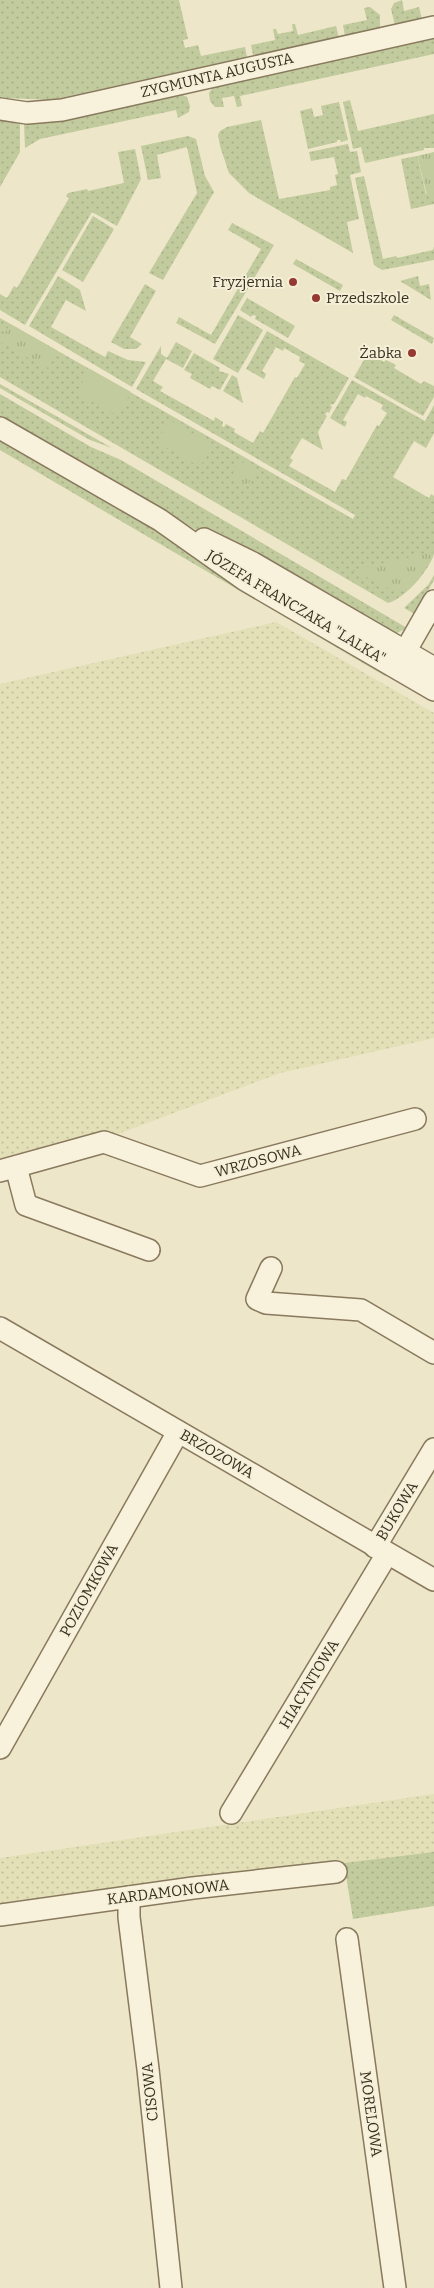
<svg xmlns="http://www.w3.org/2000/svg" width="434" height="2288" font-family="Bitter,serif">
  <defs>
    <pattern id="farmland-dots" width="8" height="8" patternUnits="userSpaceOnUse" patternTransform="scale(1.25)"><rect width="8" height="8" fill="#e3dfb7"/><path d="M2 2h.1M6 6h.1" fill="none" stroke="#c4c09d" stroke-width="1.8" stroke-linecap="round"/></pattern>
    <pattern id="grass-dots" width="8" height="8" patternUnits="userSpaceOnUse" patternTransform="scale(1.25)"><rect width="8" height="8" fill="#c2cb9d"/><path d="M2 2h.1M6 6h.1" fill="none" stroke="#a7af87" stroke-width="1.8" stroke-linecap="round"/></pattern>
    <pattern id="park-tufts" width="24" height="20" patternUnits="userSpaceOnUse" patternTransform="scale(1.25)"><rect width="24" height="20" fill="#c2cb9d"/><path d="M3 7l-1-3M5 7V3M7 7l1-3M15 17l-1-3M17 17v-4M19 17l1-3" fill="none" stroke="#a7af87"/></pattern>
  </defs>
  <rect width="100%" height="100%" fill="#ede6c9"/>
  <g fill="url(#farmland-dots)">
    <polygon points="276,622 434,713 434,1038 280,1073 110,1137 0,1166 0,684"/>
    <polygon points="434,1794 434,1853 0,1909 0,1858"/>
  </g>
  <g fill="url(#grass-dots)">
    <polygon points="0,0 179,0 188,39 183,40 185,48 198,45 201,56 245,47 247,57 51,100 7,98 0,97"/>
    <polygon points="402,0 404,11 419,7 422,19 395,25 391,9 394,3"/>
    <polygon points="370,7 380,15 380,29 345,36 343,25 367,20 364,8"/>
    <polygon points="292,24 295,24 298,35 336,26 339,38 253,55 251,45 275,40 273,29 276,29 278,34 293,31"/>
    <polygon points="434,38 434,54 240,96 242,106 237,107 234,96 222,98 224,107 215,107 210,101 209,93 213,87"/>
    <polygon points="181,94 187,97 190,106 189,112 178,118 176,110 40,139 25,148 24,123 54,122"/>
    <polygon points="350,100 358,131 434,114 434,148 424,148 424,150 365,163 361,147 353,149 343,102"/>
    <polygon points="339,102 348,140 341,142 340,140 337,140 337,142 308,149 300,111 312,108 314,117 323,115 321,106"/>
    <polygon points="261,120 279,199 330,190 330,187 337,185 335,175 338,174 334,157 311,161 309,152 348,144 350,152 357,151 361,172 350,175 359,219 347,222 353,253 249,193 229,173 220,146 218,135 220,131 227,127"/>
    <polygon points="0,121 20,124 20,152 0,187"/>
    <polygon points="188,136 196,139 205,176 214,192 163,280 149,273 197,193 187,147 157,155 161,178 148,180 141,146"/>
    <polygon points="135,149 141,179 117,226 92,212 25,325 0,310 0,294 7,298 14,286 17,288 69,198 66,196 68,193 87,189 88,191 124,183 118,152"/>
    <polygon points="417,156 426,194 434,193 434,204 411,209 401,159"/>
    <polygon points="364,176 383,259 396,256 397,258 433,250 434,246 434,260 382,270 374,265 355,178"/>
    <polygon points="93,216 114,229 83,282 62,270"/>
    <polygon points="232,223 274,245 215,344 176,323 179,317 211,335 261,249 228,230"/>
    <polygon points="296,259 343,285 340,291 293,264"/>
    <polygon points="58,276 80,290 86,311 66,300 51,327 105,357 108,351 128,360 146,362 132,387 29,326"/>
    <polygon points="418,276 420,286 429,284 431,300 400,281"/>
    <polygon points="145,284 156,291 130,337 142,344 136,349 124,349 111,342"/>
    <polygon points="247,298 295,326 288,338 255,319 256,316 253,315 251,317 240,310"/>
    <polygon points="238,315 263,330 238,373 213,359"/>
    <polygon points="394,315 434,338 432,344 391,320"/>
    <path d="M0,318L353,519L355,515L136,389L161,346V354L167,358L176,342L192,351L183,368L166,359L153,381L163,387L160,391L214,421L215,417L223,422L222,426L224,427L226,424L235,429L234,432L253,443L260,431L263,433L295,377L297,378L305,364L299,361L300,357L284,348L283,351L276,347L262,371L266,374L264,379L246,369L267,331L349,378L334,404L330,405L332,407L329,413L327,412L325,414L327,416L318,432L323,450L302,438L290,458L293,460L289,466L335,492L342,479L346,480L377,425L379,426L387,413L381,409L383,405L366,396L365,398L358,394L343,420L347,422L345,427L330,418L352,380L425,421L434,405V433L426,448L414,441L393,477L429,498L431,494L434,496C434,510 434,542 434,554C429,571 404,599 388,603L0,377Z"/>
    <polygon points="194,353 220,368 219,371 229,374 220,390 212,386 210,389 190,378 192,374 184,370"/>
    <polygon points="368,353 384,362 386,360 396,365 394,368 421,384 424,381 434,386 434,397 423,416 354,377"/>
    <polygon points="232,375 237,378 243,403 223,391"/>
    <polygon points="0,384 112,448 90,440 0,388"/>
    <polygon points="0,394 91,447 121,460 407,628 395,634 168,515 0,418"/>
    <polygon points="0,437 171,536 387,672 385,676 0,450"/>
    <polygon points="434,575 434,580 415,614 404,608 428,585"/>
    <polygon points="434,1852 434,1906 353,1919 344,1863"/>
  </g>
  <g fill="url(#park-tufts)">
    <polygon points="434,152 434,193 427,195 417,156"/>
    <polygon points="10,324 58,351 48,369 0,342"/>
    <polygon points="240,461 256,470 247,486 231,477"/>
    <polygon points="434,552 419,579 408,590 393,591 353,570"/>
  </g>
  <g fill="#c2cb9d">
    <polygon points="90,369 131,392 118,416 76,393"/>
    <polygon points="169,420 213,445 200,467 157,442"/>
  </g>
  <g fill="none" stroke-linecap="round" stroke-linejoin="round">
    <g stroke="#89795e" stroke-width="24">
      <g id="minor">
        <polyline points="0,109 27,113 62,110 434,27"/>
        <polyline points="0,428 160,520 245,580 434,690"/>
        <polyline points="204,539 253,563 434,668"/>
        <polyline points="398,664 434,601"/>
        <polyline points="16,1167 26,1205 149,1250"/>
        <polyline points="0,1171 104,1142 200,1176 415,1119"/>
        <polyline points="271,1268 257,1299 266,1303 361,1310 434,1353"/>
        <polyline points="0,1328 434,1580"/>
        <polyline points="375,1547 434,1449"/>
        <polyline points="0,1748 178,1432"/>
        <polyline points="231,1813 387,1554"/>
        <polyline points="129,1897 129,1917 148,2069 171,2288"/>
        <polyline points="0,1915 193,1888 336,1872"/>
        <polyline points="347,1939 395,2288"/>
      </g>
    </g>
    <use href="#minor" stroke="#f8f2dc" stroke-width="21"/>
  </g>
  <g fill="#963931" stroke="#f5efd8" stroke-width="2">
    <circle cx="293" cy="282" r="5"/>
    <circle cx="316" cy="298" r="5"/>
    <circle cx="412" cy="353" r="5"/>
  </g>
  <g text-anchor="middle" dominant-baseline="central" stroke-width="4" stroke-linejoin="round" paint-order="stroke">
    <g font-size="15" fill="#3a3021" stroke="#f5efd8">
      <text transform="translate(217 75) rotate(-13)">ZYGMUNTA AUGUSTA</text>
      <text transform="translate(296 607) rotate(31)">JÓZEFA FRANCZAKA "LALKA"</text>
      <text transform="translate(258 1161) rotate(-15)">WRZOSOWA</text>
      <text transform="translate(217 1454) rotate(30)">BRZOZOWA</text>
      <text transform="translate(397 1511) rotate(-59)">BUKOWA</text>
      <text transform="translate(89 1590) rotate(-61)">POZIOMKOWA</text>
      <text transform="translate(309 1684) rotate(-59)">HIACYNTOWA</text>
      <text transform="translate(168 1892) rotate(-7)">KARDAMONOWA</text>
      <text transform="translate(150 2092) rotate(-96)">CISOWA</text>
      <text transform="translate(371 2114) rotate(82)">MORELOWA</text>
    </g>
    <g font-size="15" fill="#3a3021" stroke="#f5efd8" text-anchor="end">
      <text x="283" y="282">Fryzjernia</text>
      <text x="326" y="298" text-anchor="start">Przedszkole</text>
      <text x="402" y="353">Żabka</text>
    </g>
  </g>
</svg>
